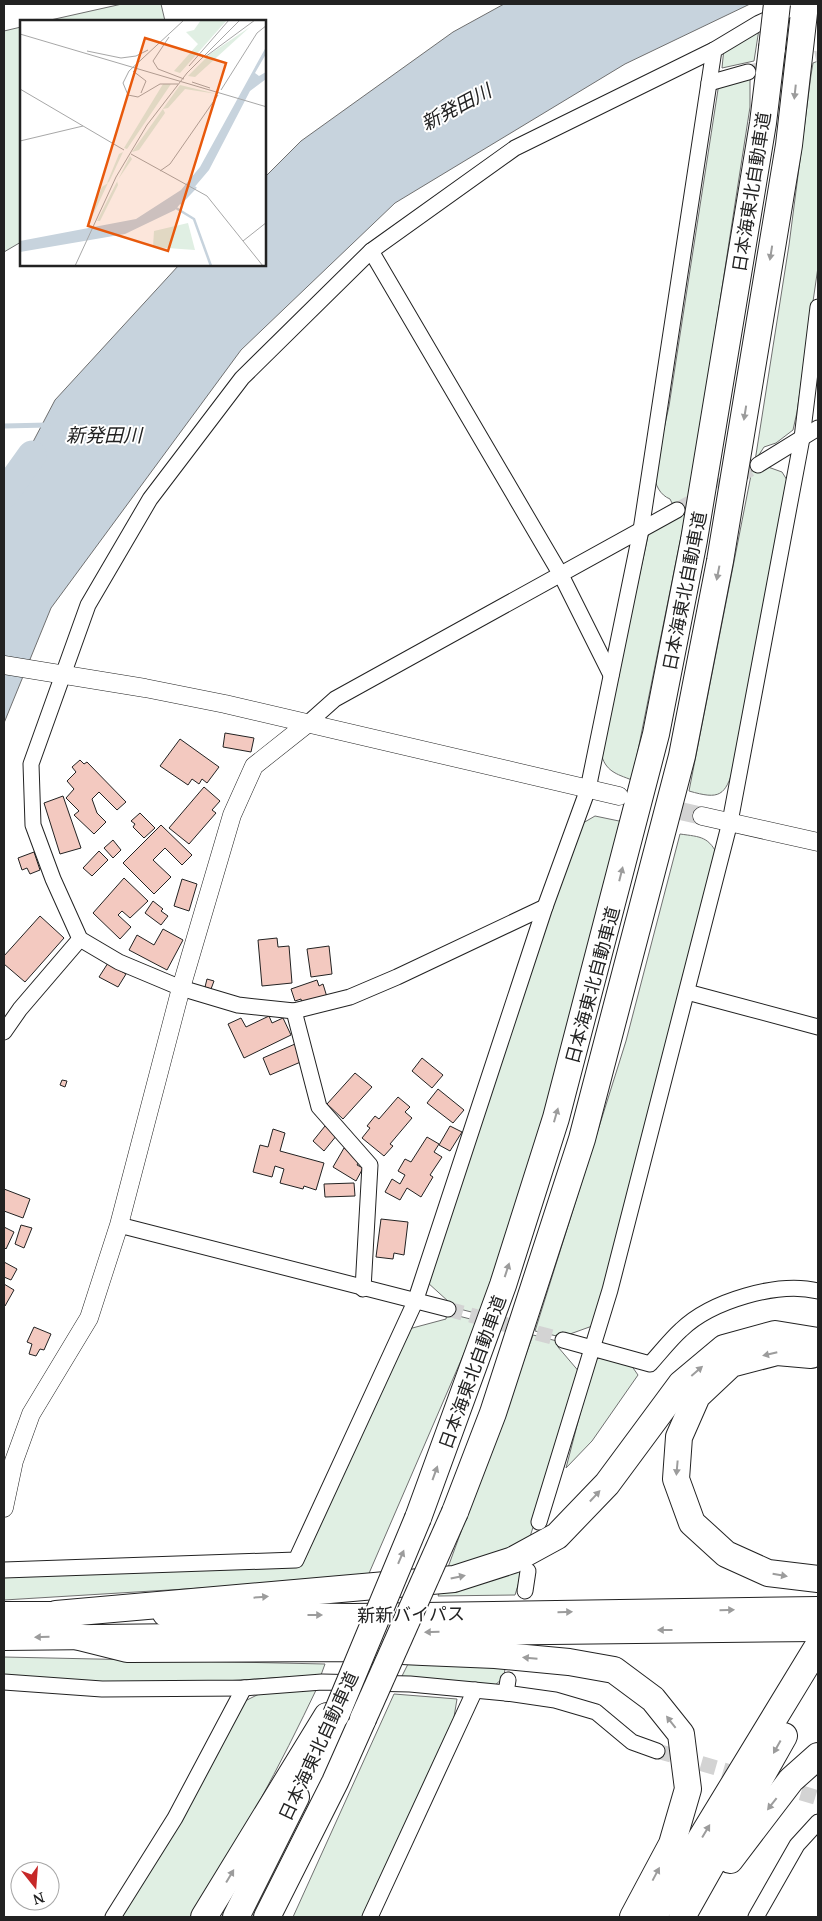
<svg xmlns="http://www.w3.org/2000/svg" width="822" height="1921" font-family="'Noto Serif','Noto Sans JP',serif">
  <rect width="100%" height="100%" fill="#fff"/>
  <g fill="#e0efe3" stroke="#6f6f6f">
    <polygon points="122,4 161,4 165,21 46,21"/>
    <polygon points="21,27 21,242 4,252 4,31"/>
    <polygon points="759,29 754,61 722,68 724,48"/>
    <polygon points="818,61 818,267 797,412 793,430 776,443 764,447 755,461 789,245 811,75 813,63"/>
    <path d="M750,78V107L691,488L687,501L674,507L670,499C660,495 655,485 654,474L669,406L719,83Z"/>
    <path d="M766,462L768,467L782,472L787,480L734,767C725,796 720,800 689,791L752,470Z"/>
    <path d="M687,507L632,780C616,774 605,771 601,753L649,531L674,520V513Z"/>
    <path d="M595,816L619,821L622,824C580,989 540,1155 479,1314L448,1306L449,1302L427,1282L538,941L583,823Z"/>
    <path d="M680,834C701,837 709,836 719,858L595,1325L570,1334L562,1332L561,1337L535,1331L626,1041Z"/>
    <polygon points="447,1313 478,1321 367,1578 4,1600 4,1577 301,1565 405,1330 446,1319"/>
    <polygon points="533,1335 561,1342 558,1347 581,1374 529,1540 521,1547 447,1570"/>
    <polygon points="599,1358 631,1365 638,1375 592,1441 566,1468 594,1360"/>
    <polygon points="524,1566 515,1595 438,1596 441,1589"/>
    <polygon points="4,1657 325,1664 321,1675 144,1686 4,1679"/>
    <polygon points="408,1664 505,1668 504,1677 493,1687 401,1678"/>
    <path d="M318,1686C280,1766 239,1842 192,1917H122L245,1701L265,1691Z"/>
    <polygon points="394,1694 457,1699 453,1723 362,1917 293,1917"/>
  </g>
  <polygon fill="#c7d3dd" stroke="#6f6f6f" points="504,4 750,4 625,64 395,203 241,350 51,608 4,723 4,497 55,400 179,265 265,265 265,177 301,141 453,32"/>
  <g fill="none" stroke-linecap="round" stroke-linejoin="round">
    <polyline stroke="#c7d3dd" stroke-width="5" points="4,426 48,425"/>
    <polyline stroke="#c7d3dd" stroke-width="29" points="4,494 32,455"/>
  </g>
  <g fill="#f3c9c0" stroke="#222">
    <polygon points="225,733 254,738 251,752 223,747"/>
    <polygon points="180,739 219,767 207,783 202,779 199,784 192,779 188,785 160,766"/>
    <polygon points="80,760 84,764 87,762 126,802 117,810 99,792 92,799 97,813 106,822 94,834 74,815 79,811 66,798 74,789 67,781 76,772 72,767"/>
    <polygon points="204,787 220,801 212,810 216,813 189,844 169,828"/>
    <polygon points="63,796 81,848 60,854 44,803"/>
    <polygon points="140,813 155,828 144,838 133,827 135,824 131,821"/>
    <polygon points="161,825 192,855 182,865 165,848 153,860 171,877 154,894 123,863"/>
    <polygon points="113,840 121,850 113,858 104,848"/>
    <polygon points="99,851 108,860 92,876 83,868"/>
    <polygon points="34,852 40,870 30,874 27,868 22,870 18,858"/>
    <polygon points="124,878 148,901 130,918 122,911 118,915 131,927 120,939 93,913"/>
    <polygon points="182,879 197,884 189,911 174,906"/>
    <polygon points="153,901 163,909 161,911 168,916 161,925 145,913"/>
    <polygon points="40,916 64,938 25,982 4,964 4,956"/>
    <polygon points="163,929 183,940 167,970 129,950 137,935 154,945"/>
    <polygon points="277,938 278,947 289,946 292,983 262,986 258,940"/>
    <polygon points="329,946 332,974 311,977 307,949"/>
    <polygon points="108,963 126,974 118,987 99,977"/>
    <polygon points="207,979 214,981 211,989 205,987"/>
    <polygon points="317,980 319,986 323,984 327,997 302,1004 301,999 295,1001 291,989"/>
    <polygon points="269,1016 272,1023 283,1018 291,1035 244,1058 228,1024 241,1018 246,1027"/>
    <polygon points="295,1044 303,1061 270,1075 263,1058"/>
    <polygon points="422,1058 443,1075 432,1088 412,1071"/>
    <polygon points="355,1073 372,1087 343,1119 327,1104"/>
    <polygon points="62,1080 67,1081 65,1087 60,1085"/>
    <polygon points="438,1089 464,1110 453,1123 427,1103"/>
    <polygon points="398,1097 410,1107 405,1112 412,1118 390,1144 393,1146 384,1156 362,1138 370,1128 367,1126 375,1116 379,1119"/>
    <polygon points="325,1126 337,1135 324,1151 313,1141"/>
    <polygon points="450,1126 462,1132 450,1151 439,1145"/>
    <polygon points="273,1129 285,1133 280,1151 324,1163 316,1190 304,1186 303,1189 280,1183 284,1169 275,1166 272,1177 253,1172 260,1145 268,1147"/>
    <polygon points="427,1137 439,1144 434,1152 442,1157 430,1175 433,1177 421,1197 407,1188 400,1200 385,1192 392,1179 400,1184 405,1175 398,1171 405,1159 411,1162"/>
    <polygon points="344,1148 361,1158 357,1165 363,1168 356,1181 333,1167"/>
    <polygon points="354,1183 355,1196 325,1197 324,1184"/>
    <polygon points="4,1189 30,1199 23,1218 4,1211"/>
    <polygon points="381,1219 408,1222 404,1255 394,1253 393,1259 376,1257"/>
    <polygon points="21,1225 32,1228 24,1248 15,1244"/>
    <polygon points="4,1227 14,1232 6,1249 4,1247"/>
    <polygon points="4,1262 17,1269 11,1280 4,1277"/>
    <polygon points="4,1284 14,1290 5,1306 4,1305"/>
    <polygon points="34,1327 51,1334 44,1350 40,1349 36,1356 29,1354 32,1344 27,1342"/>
  </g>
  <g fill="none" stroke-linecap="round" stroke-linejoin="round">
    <g stroke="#d3d3d3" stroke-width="15" stroke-dasharray="15 8" stroke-linecap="butt">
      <polyline points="748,72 818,58"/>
      <polyline points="677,510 758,465"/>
      <polyline points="448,1309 563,1340"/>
      <polyline points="657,1751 745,1776"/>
      <polyline points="779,1786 818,1798"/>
    </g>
    <polyline stroke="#d3d3d3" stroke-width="18" stroke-dasharray="18 9" stroke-linecap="butt" points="629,799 702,816"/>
    <g stroke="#222" stroke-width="17">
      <g id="minor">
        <polyline points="709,83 748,72"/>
        <polyline points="371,251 561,575 611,675"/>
        <polyline points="758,465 818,428"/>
        <polyline points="307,724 335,699 677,510"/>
        <polyline points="545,907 397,977 350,997 294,1011 238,1005 181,988 119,962 80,939 53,879 33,825 31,764 88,605 150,499 242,378 371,251 515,148 714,50"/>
        <polyline points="687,992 818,1027"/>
        <polyline points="294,1011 319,1107 370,1165 363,1289"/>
        <polyline points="4,1032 20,1009 80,939"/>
        <polyline points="119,1225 448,1309"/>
        <path d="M563,1340L650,1364C660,1353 670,1340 681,1330C711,1301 778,1281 818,1291"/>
        <polyline points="539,1522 610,1290 730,822 802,438 818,307"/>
        <polyline points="4,1570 296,1560 415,1302 545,907 588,789 641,530 714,50 759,23 802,4"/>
        <polyline points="525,1591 528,1571"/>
        <polyline points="4,1682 102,1689 244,1688 322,1682 410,1684 506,1693 508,1680"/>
        <polyline points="506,1693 555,1700 596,1712 632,1742 657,1751"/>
        <polyline points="113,1917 175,1818 244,1688"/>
        <polyline points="370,1917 475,1690"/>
        <polyline points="756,1917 797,1845 818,1822"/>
      </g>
    </g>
    <g stroke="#222" stroke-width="19">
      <g id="tertiary">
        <polyline points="4,665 145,688 225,704 619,796"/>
        <polyline points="702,816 818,842"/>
        <polyline points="4,1508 14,1461 31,1414 89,1318 119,1225 181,988 232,815 254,766 307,724"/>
      </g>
    </g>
    <g stroke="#222" stroke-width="26">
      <g id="trunk">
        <polyline points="4,1614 74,1614"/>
        <polyline points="165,1614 354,1616 818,1609"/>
        <polyline points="4,1638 818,1629"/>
      </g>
    </g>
    <g stroke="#222" stroke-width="28">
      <g id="motorway">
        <polyline points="811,1355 777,1352 731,1364 697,1396 679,1437 676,1479 692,1523 726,1554 768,1573 818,1579"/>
        <polyline points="455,1512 493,1413 582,1139 682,756 720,561 789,145 805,4"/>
        <polyline points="418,1518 503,1285 556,1118 656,734 694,540 763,123 772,48"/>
        <polyline points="56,1614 454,1579 513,1560 557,1536 607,1484 681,1384 724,1348 775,1334 818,1341"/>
        <polyline points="75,1636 127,1649 339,1648 423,1652 495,1655 569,1662 614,1670 653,1699 681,1734 688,1789 672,1844 633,1917"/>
        <polyline points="730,1860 791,1780 818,1756"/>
        <polyline points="204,1917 327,1716"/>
        <polyline points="236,1917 296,1797"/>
        <polyline points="267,1917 335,1782 363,1719"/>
        <polyline points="653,1917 818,1646"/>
        <polyline points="682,1917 784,1736"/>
      </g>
    </g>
    <use href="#minor" stroke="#fff" stroke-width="15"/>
    <use href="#tertiary" stroke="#fff" stroke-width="18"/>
    <use href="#trunk" stroke="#fff" stroke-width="24"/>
    <use href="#motorway" stroke="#fff" stroke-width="26"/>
    <g stroke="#222" stroke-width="28" stroke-linecap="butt">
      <g id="motorway-bridge">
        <polyline points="772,48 777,4"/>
        <polyline points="336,1715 418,1518"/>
        <polyline points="363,1719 455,1512"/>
      </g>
    </g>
    <use href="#motorway-bridge" stroke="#fff" stroke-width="26"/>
  </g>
  <defs><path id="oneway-solid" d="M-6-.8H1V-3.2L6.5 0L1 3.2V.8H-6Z" transform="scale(1.25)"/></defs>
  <g fill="#9c9c9c">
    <use href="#oneway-solid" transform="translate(795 92) rotate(96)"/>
    <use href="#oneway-solid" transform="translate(771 253) rotate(99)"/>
    <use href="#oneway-solid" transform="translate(745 413) rotate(99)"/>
    <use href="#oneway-solid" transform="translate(718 573) rotate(101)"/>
    <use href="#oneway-solid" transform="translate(621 874) rotate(-76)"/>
    <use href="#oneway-solid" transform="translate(556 1115) rotate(-74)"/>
    <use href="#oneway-solid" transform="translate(507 1270) rotate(-72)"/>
    <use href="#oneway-solid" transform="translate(770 1354) rotate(167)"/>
    <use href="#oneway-solid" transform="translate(697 1371) rotate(-41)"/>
    <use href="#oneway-solid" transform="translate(677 1468) rotate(95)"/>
    <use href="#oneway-solid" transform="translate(435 1473) rotate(-70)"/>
    <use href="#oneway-solid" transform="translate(595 1496) rotate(-47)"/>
    <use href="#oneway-solid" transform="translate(401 1557) rotate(-67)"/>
    <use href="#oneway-solid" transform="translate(780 1575) rotate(10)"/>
    <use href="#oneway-solid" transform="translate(458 1577) rotate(-12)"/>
    <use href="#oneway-solid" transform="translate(261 1597) rotate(-5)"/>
    <use href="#oneway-solid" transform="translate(727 1610) rotate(-1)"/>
    <use href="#oneway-solid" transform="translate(565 1612) rotate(-1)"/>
    <use href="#oneway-solid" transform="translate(315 1615)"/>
    <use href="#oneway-solid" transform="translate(665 1630) rotate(180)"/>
    <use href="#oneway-solid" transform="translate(432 1632) rotate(179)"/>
    <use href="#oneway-solid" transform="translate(42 1637) rotate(179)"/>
    <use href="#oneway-solid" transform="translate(530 1658) rotate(-175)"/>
    <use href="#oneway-solid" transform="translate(671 1722) rotate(-128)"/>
    <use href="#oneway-solid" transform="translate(777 1747) rotate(119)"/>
    <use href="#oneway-solid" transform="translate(772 1804) rotate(128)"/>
    <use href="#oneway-solid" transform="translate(706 1831) rotate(-59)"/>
    <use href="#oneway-solid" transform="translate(656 1874) rotate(-62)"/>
    <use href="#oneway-solid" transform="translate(230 1876) rotate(-59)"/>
  </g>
  <g text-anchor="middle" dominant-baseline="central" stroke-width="4" stroke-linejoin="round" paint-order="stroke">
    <g font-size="18" fill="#222" stroke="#fff">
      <text transform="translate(751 192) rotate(-81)">日本海東北自動車道</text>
      <text transform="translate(684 591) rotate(-79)">日本海東北自動車道</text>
      <text transform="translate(592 985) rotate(-75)">日本海東北自動車道</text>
      <text transform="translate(472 1372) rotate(-70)">日本海東北自動車道</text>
      <text transform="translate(411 1614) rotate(-1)">新新バイパス</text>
      <text transform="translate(318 1746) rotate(-65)">日本海東北自動車道</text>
    </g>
    <g font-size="19" font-style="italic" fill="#222" stroke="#fff">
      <text transform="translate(456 107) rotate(-28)">新発田川</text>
      <text x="104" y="435">新発田川</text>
    </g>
  </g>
  <g transform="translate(20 20)">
    <rect width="246" height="246" fill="#fff"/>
    <path d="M181,0H207L160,53L154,51L178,24L166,12L174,10ZM230,7L175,57L168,56L190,34ZM143,64H151L107,129L104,128ZM160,65L197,74L165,69L148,88L143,89L145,93L119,130L112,132ZM103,132L89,162L87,163L99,134ZM110,136L112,139L97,161L98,165L80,201H77ZM88,163L71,199L69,200L82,167ZM168,203L175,230L133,227L134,211Z" fill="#e0efe3"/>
    <path d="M246,27V34L235,53L239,56L246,52V59L230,71L189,150L155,190L105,214L0,232V221L116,199L161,170L180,147Z" fill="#c7d3dd"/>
    <path fill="none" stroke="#c7d3dd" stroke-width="2.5" d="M160,184L176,167M156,188L174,199L191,246"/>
    <path fill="none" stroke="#a7a7a7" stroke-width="1" d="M0,14L247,87M149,17L133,41L138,49L164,59M67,31L101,38L116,36L128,30M185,37L235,0M169,46L209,0M113,51L126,61L121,73M172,62L190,68M158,64H140L118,77L108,75L103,63L109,51L164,0M0,69L104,130M201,70L237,13L247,5M0,121L63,106M111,134L187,176L243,246M140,151L150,144L198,75M223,221L247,202M55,246L96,157L127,105L167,53L220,0"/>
    <path fill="#e8590c" fill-opacity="0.15" stroke="#e8590c" stroke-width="2.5" d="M125,18L206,43L148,231L68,206Z"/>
    <rect width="246" height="246" fill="none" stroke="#222" stroke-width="2.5"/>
  </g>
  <rect width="822" height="1921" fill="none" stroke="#222222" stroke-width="10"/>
  <g transform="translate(35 1886) rotate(163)"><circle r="24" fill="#ffffff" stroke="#a7a7a7"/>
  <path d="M0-4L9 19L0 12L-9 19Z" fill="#c62828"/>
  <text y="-8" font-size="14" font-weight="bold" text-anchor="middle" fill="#222222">N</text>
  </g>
</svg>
